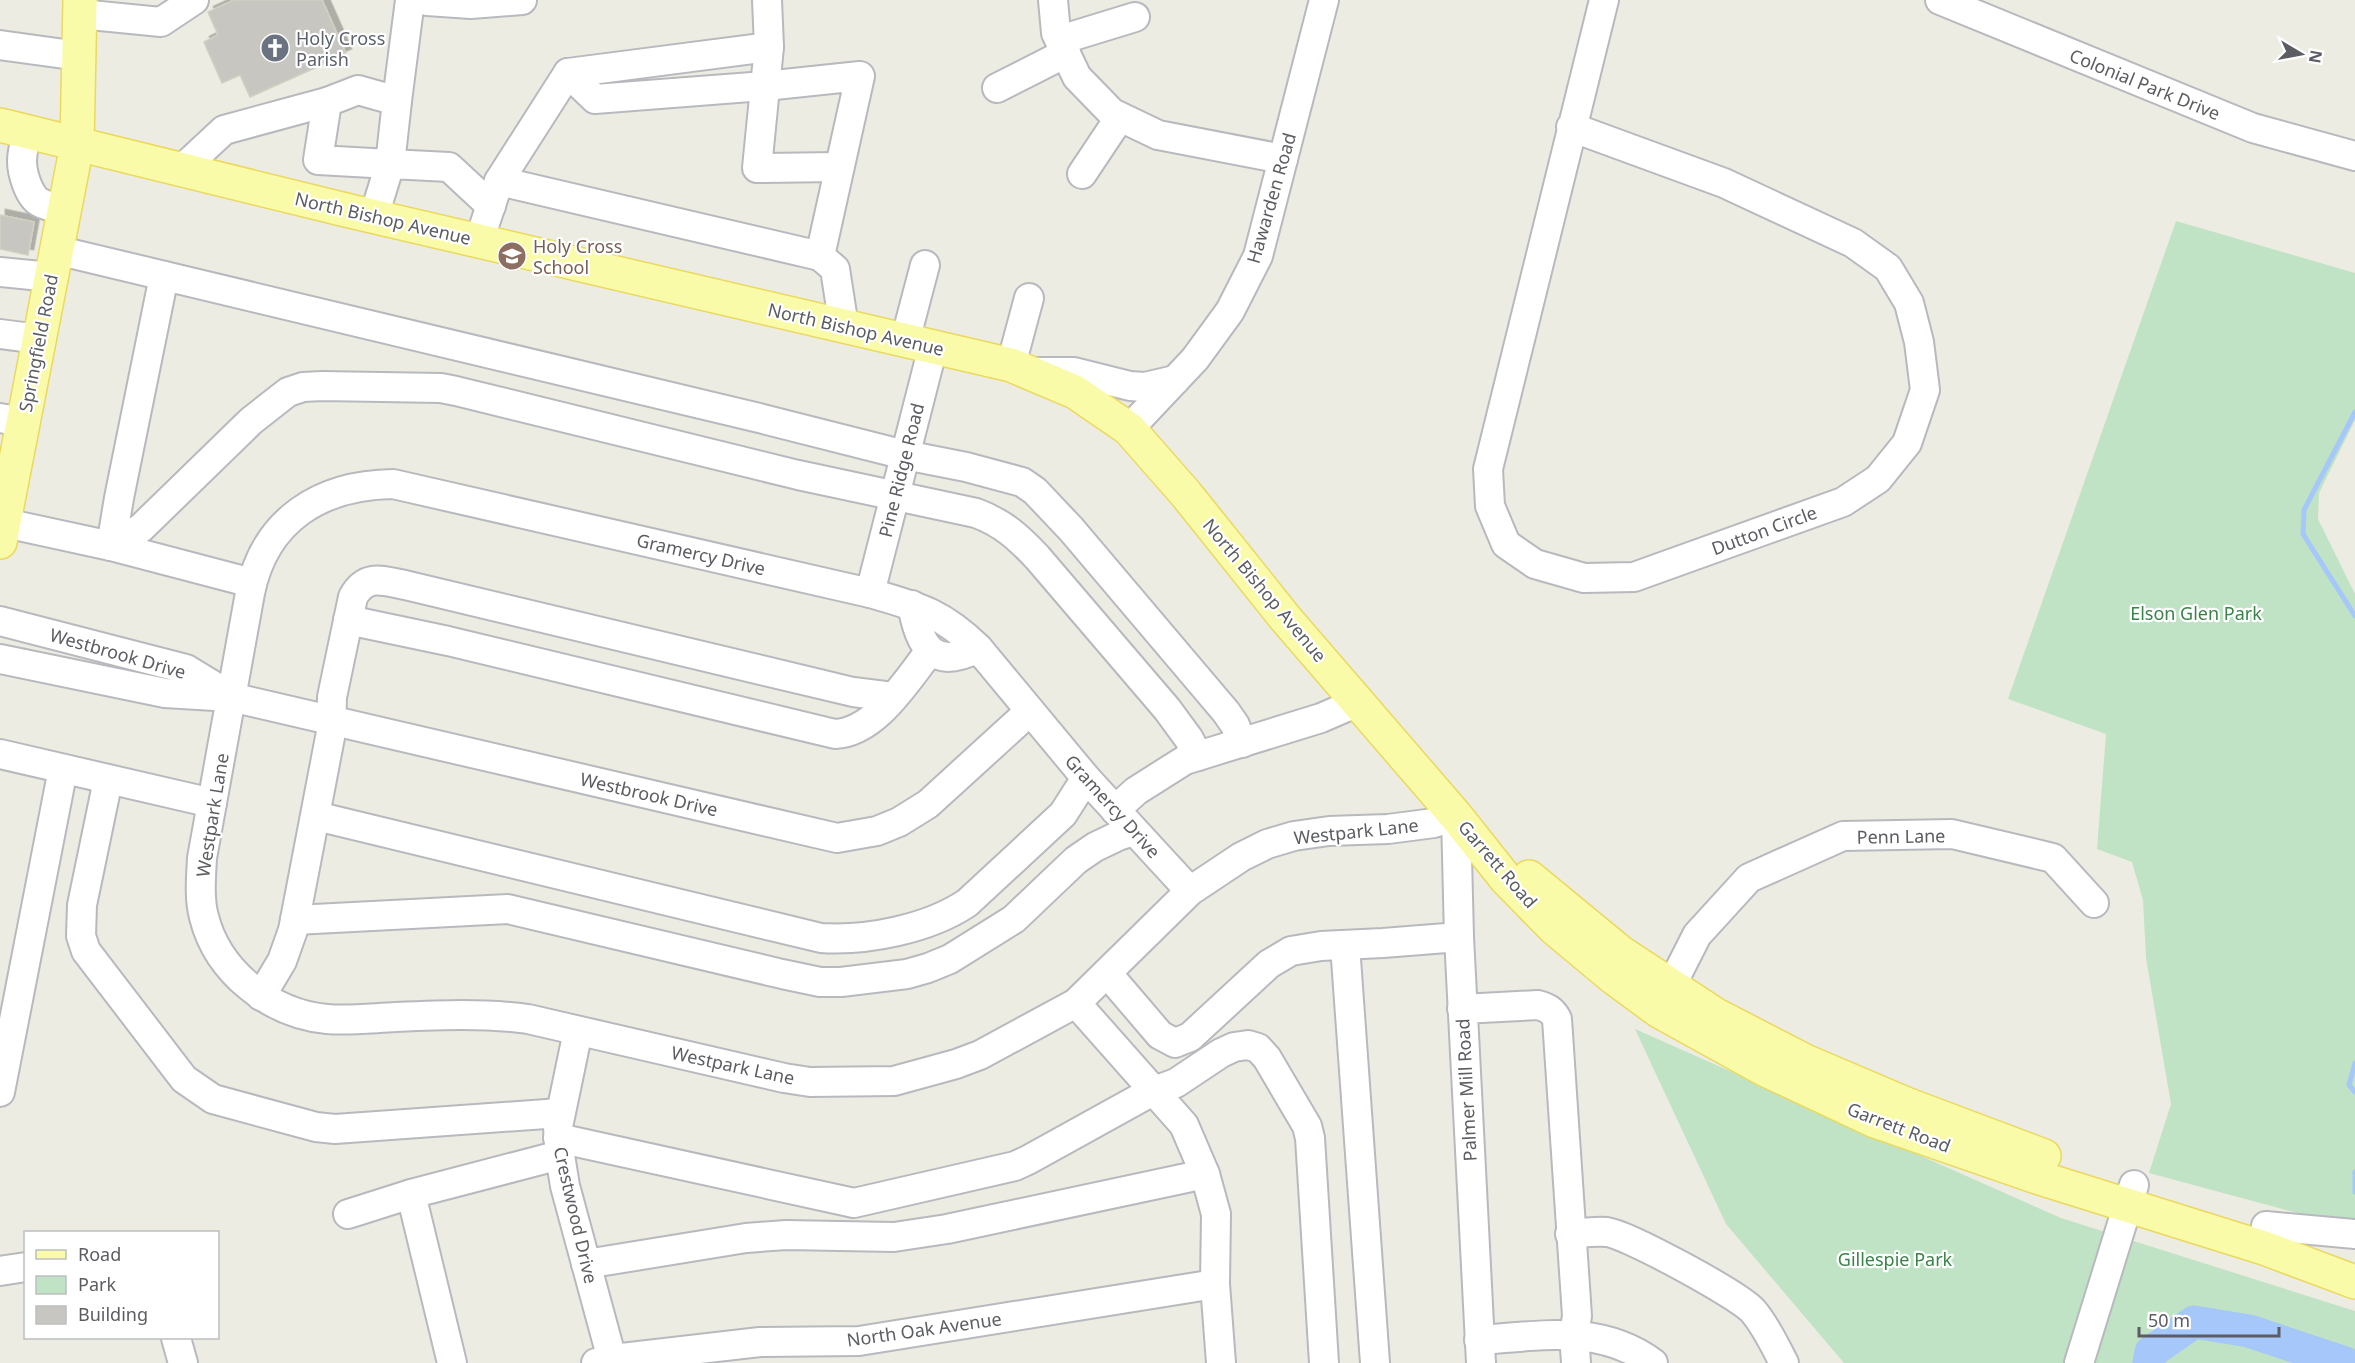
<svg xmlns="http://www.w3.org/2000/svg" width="2355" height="1363" font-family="'Noto Sans',sans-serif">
  <defs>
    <filter id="shadow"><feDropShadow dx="5.5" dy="-5.5" stdDeviation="0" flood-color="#0004"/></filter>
  </defs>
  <rect width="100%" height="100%" fill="#edece2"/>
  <g fill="#c0e3c5">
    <polygon points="2176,221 2355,273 2355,420 2319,493 2318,519 2355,594 2355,1221 2301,1214 2149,1173 2171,1104 2146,958 2143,900 2132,862 2097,849 2106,734 2008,699"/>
    <polygon points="1635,1029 2061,1218 2355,1311 2355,1363 1844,1363 1726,1224"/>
  </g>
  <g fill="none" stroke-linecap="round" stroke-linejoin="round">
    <g stroke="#a5c7fa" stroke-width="5">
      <polyline points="2355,412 2304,510 2303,534 2355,616"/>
      <polyline points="2355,1063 2349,1085 2355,1092"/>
      <polyline points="2355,1172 2355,1192"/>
    </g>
    <polyline stroke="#a5c7fa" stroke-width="33" points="2149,1363 2151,1352 2194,1322 2249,1331 2345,1363"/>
  </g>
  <g fill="#c8c6c0" stroke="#d1cfc1" stroke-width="1.5" filter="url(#shadow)">
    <polygon points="234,0 322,0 346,54 250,97 240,75 222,83 204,42 218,35 208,12"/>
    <polygon points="0,215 34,222 28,255 0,249"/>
  </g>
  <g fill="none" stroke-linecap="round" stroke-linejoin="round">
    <g stroke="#b8b9be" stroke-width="32">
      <g id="minor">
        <polyline points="767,0 769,47 757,168 839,167"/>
        <polyline points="1053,0 1056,33 1077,77 1112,113 1158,135 1283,159"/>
        <polyline points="1940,0 2253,128 2355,156"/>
        <polyline points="427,1 471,4 522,0"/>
        <polyline points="80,14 161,22 194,0"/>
        <polyline points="1060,40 1135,17"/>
        <polyline points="0,45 79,56"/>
        <polyline points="997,88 1066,53"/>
        <polygon points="358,90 397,101 390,164 318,160 327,102"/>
        <polyline points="397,101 410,0"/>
        <polyline points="1571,127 1724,183 1853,243 1888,268 1909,303 1919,342 1925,390 1907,443 1878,479 1843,502 1634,577 1584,578 1535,564 1506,544 1490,506 1488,469 1604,0"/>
        <path d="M27,132C25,141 22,152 22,161C22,173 29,198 41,203C48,207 57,207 64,208"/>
        <polyline points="181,170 224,130 327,102"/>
        <polyline points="1082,174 1120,117"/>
        <polyline points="499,181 568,73"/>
        <polyline points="374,216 390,164 449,167 491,206"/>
        <polyline points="479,241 499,181 820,256 860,76 765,86 595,99 568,73 769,47"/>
        <polyline points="56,250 763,419 905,455 966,467 1022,482 1035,491 1071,529 1226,712 1235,725 1242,743"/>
        <polyline points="820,256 835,269 844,327"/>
        <polyline points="0,272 51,277"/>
        <polyline points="0,334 39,339"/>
        <polyline points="905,341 925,265"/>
        <polyline points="1011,365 1029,298"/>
        <polyline points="1032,372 1074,372 1130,386 1145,387 1175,380"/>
        <polyline points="0,418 23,422"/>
        <polyline points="1129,429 1195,359 1230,311 1258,256 1324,0"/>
        <polyline points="0,522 111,546 252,583"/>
        <path d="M111,546L141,528L251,421L288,392L303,387L322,386L441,388L456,391L798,475L976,513C1003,523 1018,537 1037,557L1167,709L1189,739L1198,756"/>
        <polyline points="111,546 119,498 164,276"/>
        <polyline points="870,593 933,347"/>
        <path d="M912,605C920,647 933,671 978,648"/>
        <path d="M348,620L448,641L835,734C876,732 907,680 930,651"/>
        <polyline points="0,621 186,669 227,694"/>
        <polyline points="0,659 165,693 231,697 837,838 877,831 899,822 928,804 1030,711"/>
        <polyline points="0,754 212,803"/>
        <polyline points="108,780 82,905 81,936 86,951 184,1079 213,1099 316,1127 335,1129 560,1113"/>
        <polyline points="1115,810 1136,791 1185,760 1321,718 1358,702"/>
        <path d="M316,816L821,938C867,941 928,929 967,903L1063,814L1086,778"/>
        <path d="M1190,891L1086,778L978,648C941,612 918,607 870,593L393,484C321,485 265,519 250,593L202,858C201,877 199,899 204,917C218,973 272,1014 327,1019C349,1021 373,1018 396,1017C440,1015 484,1013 528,1019L784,1078L810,1082L894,1081L956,1064L980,1055L1076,1003L1190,891L1241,857L1267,844L1294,836L1329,831L1388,829L1434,823L1456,816L1459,937L1481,1363"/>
        <polyline points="295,920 508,909 782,974 820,982 841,982 907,974 928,968 950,959 1014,919 1076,860 1095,847 1118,836 1134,831"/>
        <polyline points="1345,945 1375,1363"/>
        <polyline points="1107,973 1160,1035 1175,1043 1190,1037 1269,964 1291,951 1321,946 1383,943 1459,937"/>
        <path d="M261,996L282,961L293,930L331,732L332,697L353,597C366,573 383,581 405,585L853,692L893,697"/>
        <polyline points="1076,1003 1184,1125 1205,1174 1216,1214 1215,1284 1221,1363"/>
        <polyline points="1661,1006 1697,935 1749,878 1843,836 1952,834 2053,858 2094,903"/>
        <path d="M1462,1009L1538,1005C1548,1008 1552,1010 1557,1019L1577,1316L1574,1334L1576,1363"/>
        <polyline points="578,1031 558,1127 560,1155 565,1186 613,1363"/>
        <polyline points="0,1092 63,769"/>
        <polyline points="558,1138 854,1203 1015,1166 1028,1160 1151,1092 1176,1083 1221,1053 1234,1047 1248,1045 1258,1048 1267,1058 1307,1126 1310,1138 1324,1363"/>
        <polyline points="348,1214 411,1194"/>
        <polyline points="2266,1226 2355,1234"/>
        <path d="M1570,1234C1581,1233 1595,1231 1607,1232C1628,1235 1739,1295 1753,1311C1766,1326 1775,1346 1784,1363"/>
        <polyline points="586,1264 746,1238 786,1235 894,1237 947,1229 1205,1174"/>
        <polyline points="0,1271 26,1267"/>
        <polyline points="176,1338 183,1363"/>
        <path d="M1479,1340C1540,1336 1600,1324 1653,1363"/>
        <polyline points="452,1363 411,1194 560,1155"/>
        <polyline points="596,1363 613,1359 760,1342 859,1341 1215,1284"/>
        <polyline points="2079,1363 2134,1185"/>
      </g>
    </g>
    <g stroke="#ead95e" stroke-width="36">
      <g id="major">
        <polyline points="0,125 350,211 1011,365 1075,392 1129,429 1186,494 1286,619 1456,816 1506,879 1554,928 1614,978 1659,1011 1764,1069 1875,1121 2040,1178 2264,1248 2355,1282"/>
        <polyline points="0,542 77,145 80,0"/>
        <polyline points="1529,877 1620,952 1716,1015 1805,1061 1906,1104 2044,1156"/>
      </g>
    </g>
    <use href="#minor" stroke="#fff" stroke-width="28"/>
    <use href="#major" stroke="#fafba9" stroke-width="33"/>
  </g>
  <defs>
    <g id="church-disc" transform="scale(1.5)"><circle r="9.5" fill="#6b7280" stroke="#fff"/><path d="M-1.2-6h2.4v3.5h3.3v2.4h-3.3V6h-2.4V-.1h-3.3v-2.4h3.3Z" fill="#fff"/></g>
    <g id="school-disc" transform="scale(1.5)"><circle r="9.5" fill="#8d6e63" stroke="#fff"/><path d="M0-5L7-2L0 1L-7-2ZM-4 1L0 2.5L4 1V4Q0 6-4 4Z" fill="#fff"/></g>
  </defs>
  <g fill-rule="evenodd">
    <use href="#church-disc" x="275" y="48"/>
    <use href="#school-disc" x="512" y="256"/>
  </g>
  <g text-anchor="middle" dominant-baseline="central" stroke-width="4.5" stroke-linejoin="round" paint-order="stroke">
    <g font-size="18" fill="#5b616d" stroke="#fff" text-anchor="start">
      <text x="296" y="38">Holy Cross<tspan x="296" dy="21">Parish</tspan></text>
    </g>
    <g font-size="18" fill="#5b5d62" stroke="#fff">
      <text transform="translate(2145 84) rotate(22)">Colonial Park Drive</text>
      <text transform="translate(1271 198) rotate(-74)">Hawarden Road</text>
      <text transform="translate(383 218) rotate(13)">North Bishop Avenue</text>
      <text transform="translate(856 329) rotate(13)">North Bishop Avenue</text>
      <text transform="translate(38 343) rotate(-79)">Springfield Road</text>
      <text transform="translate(901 470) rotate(-76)">Pine Ridge Road</text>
      <text transform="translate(1764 530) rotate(-20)">Dutton Circle</text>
      <text transform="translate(701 554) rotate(13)">Gramercy Drive</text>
      <text transform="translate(1265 590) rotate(50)">North Bishop Avenue</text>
      <text transform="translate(118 653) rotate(16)">Westbrook Drive</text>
      <text transform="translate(649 794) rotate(13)">Westbrook Drive</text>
      <text transform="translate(1113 806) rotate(48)">Gramercy Drive</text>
      <text transform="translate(212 815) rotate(-81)">Westpark Lane</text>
      <text transform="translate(1356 831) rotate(-6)">Westpark Lane</text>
      <text transform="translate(1901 836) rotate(-1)">Penn Lane</text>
      <text transform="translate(1498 864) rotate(49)">Garrett Road</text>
      <text transform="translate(733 1065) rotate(12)">Westpark Lane</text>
      <text transform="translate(1466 1090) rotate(-93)">Palmer Mill Road</text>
      <text transform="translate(1899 1127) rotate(21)">Garrett Road</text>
      <text transform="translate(576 1215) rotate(77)">Crestwood Drive</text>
      <text transform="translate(924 1329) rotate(-8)">North Oak Avenue</text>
    </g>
    <g font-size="18" fill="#785e54" stroke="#fff" text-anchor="start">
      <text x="533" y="246">Holy Cross<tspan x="533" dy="21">School</tspan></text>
    </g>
    <g font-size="18" fill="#398349" stroke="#fff">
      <text x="2196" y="613">Elson Glen Park</text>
      <text x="1895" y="1259">Gillespie Park</text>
    </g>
  </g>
  <rect x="24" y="1231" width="195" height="108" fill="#ffffff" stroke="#bdbec0" stroke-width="1.5"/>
  <rect x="36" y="1250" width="30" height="9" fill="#fafba9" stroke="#bdbec0" stroke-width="1.5"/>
  <text x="78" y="1261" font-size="18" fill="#5b5d62">Road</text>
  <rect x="36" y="1276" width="30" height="18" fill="#c0e3c5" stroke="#bdbec0" stroke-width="1.5"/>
  <text x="78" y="1291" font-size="18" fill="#5b5d62">Park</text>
  <rect x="36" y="1306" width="30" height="18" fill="#c8c6c0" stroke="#bdbec0" stroke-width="1.5"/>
  <text x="78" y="1321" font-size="18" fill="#5b5d62">Building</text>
  <g transform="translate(2301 54) rotate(100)" stroke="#ffffff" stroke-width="4.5" paint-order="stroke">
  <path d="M0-4.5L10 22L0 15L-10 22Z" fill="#5b5d62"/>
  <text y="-9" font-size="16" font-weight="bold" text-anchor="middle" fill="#5b5d62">N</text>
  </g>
  <path d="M2139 1327v9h140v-9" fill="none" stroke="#5b5d62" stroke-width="3"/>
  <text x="2148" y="1327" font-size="18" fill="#5b5d62" stroke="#ffffff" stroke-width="4.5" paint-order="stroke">50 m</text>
</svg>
